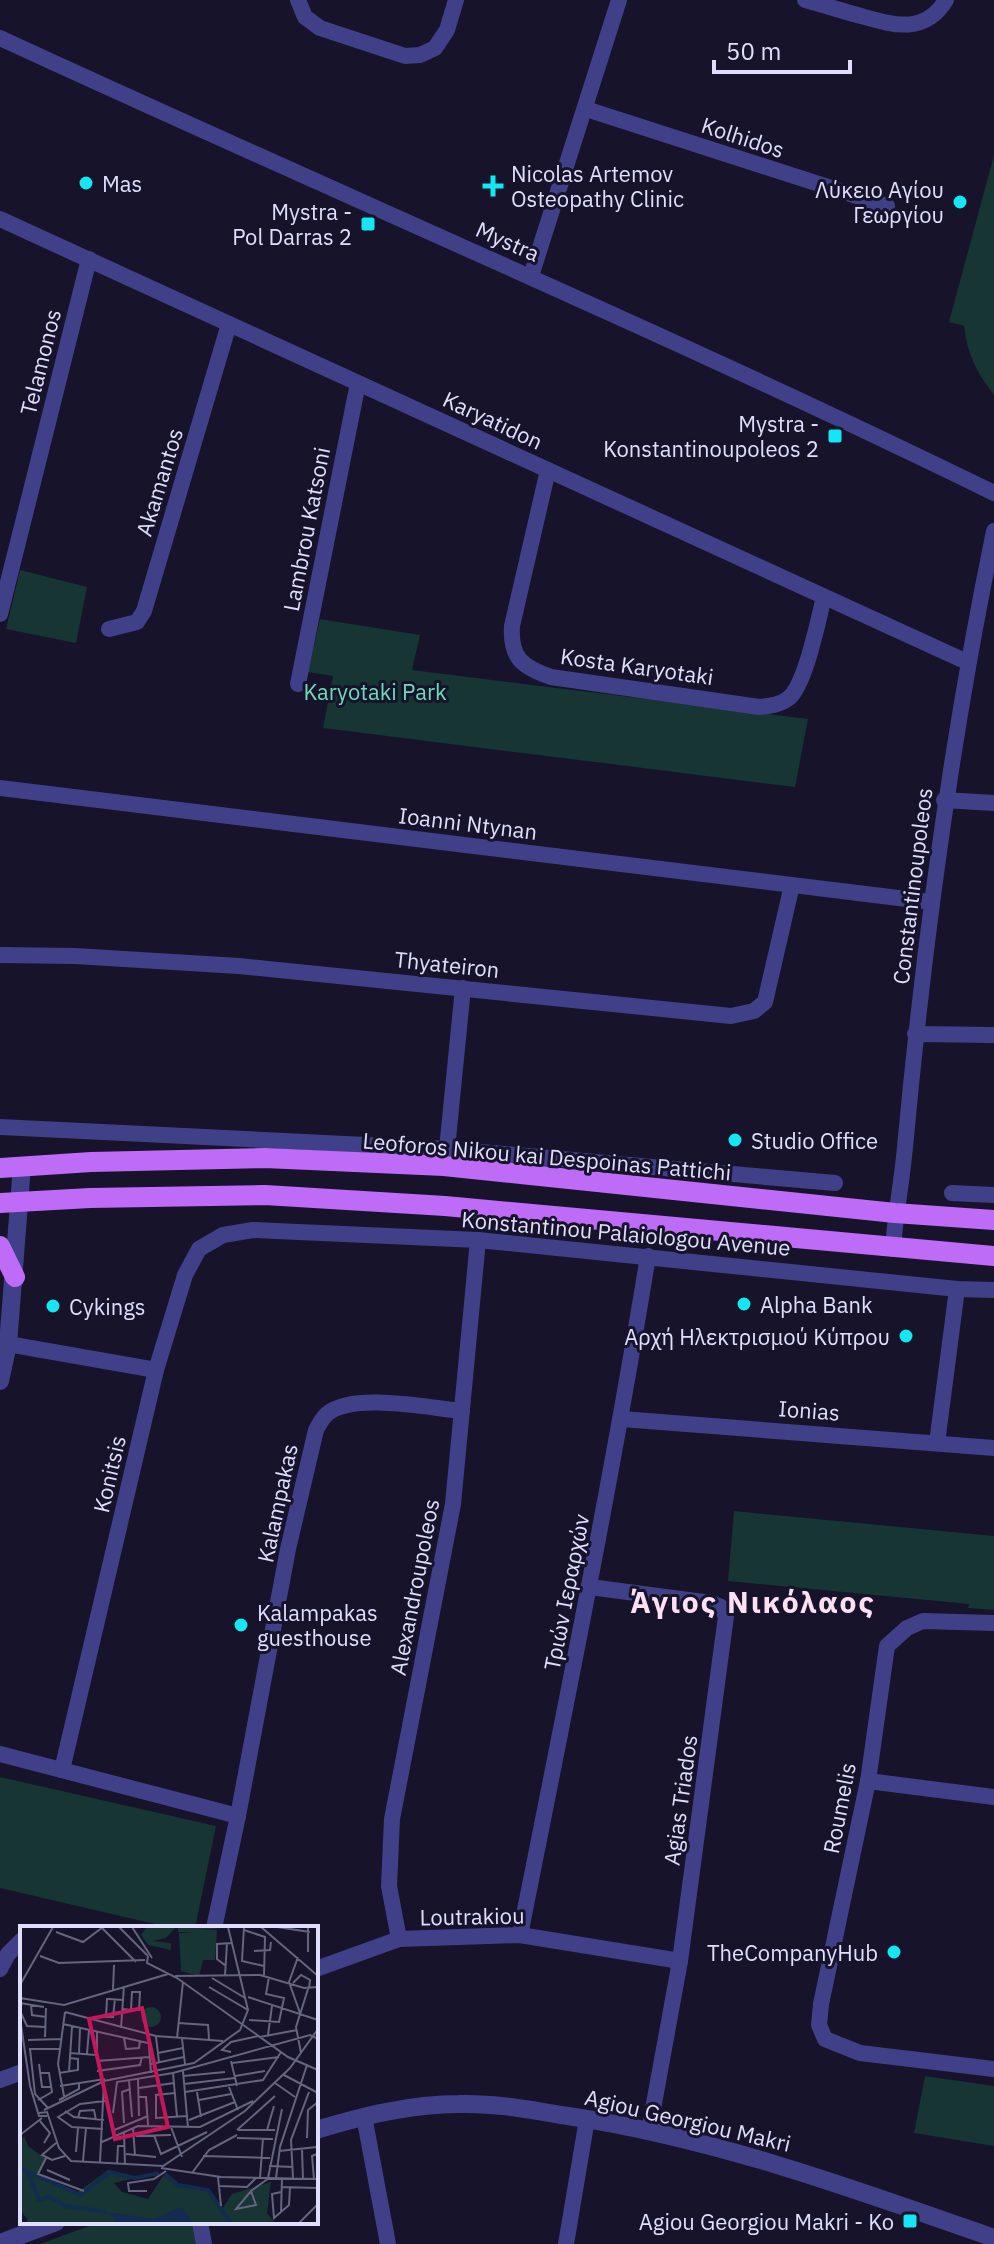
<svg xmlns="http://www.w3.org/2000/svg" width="994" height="2244" font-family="'IBM Plex Sans',sans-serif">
  <rect width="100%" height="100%" fill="#16132b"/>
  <g fill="#163533">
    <path d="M994,155V395C977,373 967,354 964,326L949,322Z"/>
    <polygon points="20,570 87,587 76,643 6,629"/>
    <polygon points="320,619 420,635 412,670 808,719 795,787 323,728 333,676 308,672"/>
    <polygon points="734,1511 994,1536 994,1610 968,1608 969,1604 728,1581"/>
    <polygon points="0,1777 216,1826 195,1928 172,1928 0,1888"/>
    <polygon points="925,2076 994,2086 994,2146 914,2133"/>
    <polygon points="100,2222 192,2222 198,2244 40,2244"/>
  </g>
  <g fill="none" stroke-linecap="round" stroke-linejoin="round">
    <g stroke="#404088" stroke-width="16">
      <polyline points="298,0 305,17 320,28 405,56 420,55 435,48 447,30 456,0"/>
      <path d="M805,0C824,5 842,11 861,16C893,25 925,35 946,0"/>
      <path d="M0,38C331,191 667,333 994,493"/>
      <polyline points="586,109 887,206"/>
      <polyline points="0,219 967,662"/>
      <polyline points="531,276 619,0"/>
      <path d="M548,470L512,626C510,658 522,667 551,677L759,707C770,706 780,705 789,698C806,683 818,620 824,597"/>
      <polyline points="0,614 89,259"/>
      <polyline points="109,629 137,622 144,611 229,324"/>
      <polyline points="298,684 358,383"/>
      <polyline points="0,788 931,902"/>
      <polyline points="944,800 994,803"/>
      <polyline points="0,955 75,956 239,966 731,1016 754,1011 765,1002 792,885"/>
      <polyline points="915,1034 994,1035"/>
      <polyline points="0,1127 447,1149 835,1183"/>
      <polyline points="447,1149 463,988"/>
      <polyline points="952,1193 994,1195"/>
      <path d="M893,1249C895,1215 902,1182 905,1147C924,940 952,735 994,531"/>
      <polyline points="8,1344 156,1370"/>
      <polyline points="622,1419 994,1448"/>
      <polyline points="937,1443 957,1289"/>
      <polyline points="590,1587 711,1603 721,1607 726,1616 680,1961 649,2131"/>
      <polyline points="994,1623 923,1621 907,1628 887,1646 868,1781 821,2004 819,2025 825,2039 860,2053 994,2069"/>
      <polyline points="0,1754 238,1816"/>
      <polyline points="62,1770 156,1370 185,1275 199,1249 223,1235 253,1230 478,1240 957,1289 994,1290"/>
      <polyline points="868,1781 994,1797"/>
      <path d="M214,1928L238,1816L288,1549L316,1430C319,1425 322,1418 327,1414C353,1392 429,1408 462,1411"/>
      <path d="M520,1935C565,1709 611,1484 648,1256"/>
      <polyline points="399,1939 389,1886 392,1819 453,1504 478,1240"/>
      <polyline points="0,1969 8,1954 22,1940"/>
      <polyline points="316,1969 399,1939 520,1935 680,1961"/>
      <polyline points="0,2080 22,2072"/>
      <polyline points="364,2116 388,2244"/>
      <polyline points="200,2222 204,2244"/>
      <polyline points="566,2244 587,2119"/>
    </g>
    <g stroke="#404088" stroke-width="18">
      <polyline points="0,1381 8,1344 22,1166"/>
      <path d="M316,2130C363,2116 410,2104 459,2104C496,2103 532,2110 568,2116C714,2138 855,2189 994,2238"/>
      <polyline points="0,2243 56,2222"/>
    </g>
    <g stroke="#be6bf8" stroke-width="20">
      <polyline points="0,1168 91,1162 265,1158 444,1166 895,1213 994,1220"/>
      <polyline points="0,1203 90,1198 265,1195 445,1206 994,1256"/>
      <polyline points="0,1246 15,1277"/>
    </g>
  </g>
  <g fill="#14e6f4" stroke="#16132b" stroke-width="3">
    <circle cx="86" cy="183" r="8"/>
    <path d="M489 174h8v8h8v8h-8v8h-8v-8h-8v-8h8z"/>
    <circle cx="960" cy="202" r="8"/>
    <rect x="360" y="216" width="16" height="16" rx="4"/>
    <rect x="827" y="428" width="16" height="16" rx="4"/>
    <circle cx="735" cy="1140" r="8"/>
    <circle cx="744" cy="1304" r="8"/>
    <circle cx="53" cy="1306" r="8"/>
    <circle cx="906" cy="1336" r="8"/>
    <circle cx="241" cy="1625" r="8"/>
    <circle cx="894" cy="1952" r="8"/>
    <rect x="902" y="2213" width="16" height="16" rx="4"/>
  </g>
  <g text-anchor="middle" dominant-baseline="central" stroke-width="6" stroke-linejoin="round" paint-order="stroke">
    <g font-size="22" fill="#e1defd" stroke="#16132b">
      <text transform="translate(743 137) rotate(18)">Kolhidos</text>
      <text transform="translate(508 241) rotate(24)">Mystra</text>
      <text transform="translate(40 362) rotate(-76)">Telamonos</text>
      <text transform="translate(493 420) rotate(25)">Karyatidon</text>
      <text transform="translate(159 482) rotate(-73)">Akamantos</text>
      <text transform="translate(306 529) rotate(-79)">Lambrou Katsoni</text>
      <text transform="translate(637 666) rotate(8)">Kosta Karyotaki</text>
      <text transform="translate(468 823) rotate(7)">Ioanni Ntynan</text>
      <text transform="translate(912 886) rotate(-83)">Constantinoupoleos</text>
      <text transform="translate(447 964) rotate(6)">Thyateiron</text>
      <text transform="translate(547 1156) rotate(5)">Leoforos Nikou kai Despoinas Pattichi</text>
      <text transform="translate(626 1233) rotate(5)">Konstantinou Palaiologou Avenue</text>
      <text transform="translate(809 1410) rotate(4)">Ionias</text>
      <text transform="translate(109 1474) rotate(-77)">Konitsis</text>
      <text transform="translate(277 1503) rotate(-78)">Kalampakas</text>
      <text transform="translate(414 1587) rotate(-79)">Alexandroupoleos</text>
      <text transform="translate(566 1592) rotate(-79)">Τριών Ιεραρχών</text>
      <text transform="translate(680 1800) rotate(-82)">Agias Triados</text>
      <text transform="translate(839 1808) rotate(-79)">Roumelis</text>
      <text transform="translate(472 1916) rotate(-1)">Loutrakiou</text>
      <text transform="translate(688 2120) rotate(13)">Agiou Georgiou Makri</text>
    </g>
    <g font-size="22" fill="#e1defd" stroke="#16132b" text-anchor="start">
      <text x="511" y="173">Nicolas Artemov<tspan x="511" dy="25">Osteopathy Clinic</tspan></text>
      <text x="102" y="183">Mas</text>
      <text x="944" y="189" text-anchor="end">Λύκειο Αγίου<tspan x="944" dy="25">Γεωργίου</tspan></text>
      <text x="352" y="211" text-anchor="end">Mystra -<tspan x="352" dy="25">Pol Darras 2</tspan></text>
      <text x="819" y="423" text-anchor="end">Mystra -<tspan x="819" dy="25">Konstantinoupoleos 2</tspan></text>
      <text x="751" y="1140">Studio Office</text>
      <text x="760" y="1304">Alpha Bank</text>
      <text x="69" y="1306">Cykings</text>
      <text x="890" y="1336" text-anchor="end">Αρχή Ηλεκτρισμού Κύπρου</text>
      <text x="257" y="1612">Kalampakas<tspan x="257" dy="25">guesthouse</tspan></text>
      <text x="878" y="1952" text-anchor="end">TheCompanyHub</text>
      <text x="894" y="2221" text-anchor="end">Agiou Georgiou Makri - Ko</text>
    </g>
    <g font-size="22" fill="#6cdcbc" stroke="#16132b">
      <text x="375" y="691">Karyotaki Park</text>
    </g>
    <g font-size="30" font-weight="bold" letter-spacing="2" fill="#fee0f4" stroke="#16132b">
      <text x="753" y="1601">Άγιος Νικόλαος</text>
    </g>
  </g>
  <g transform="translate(20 1926)">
    <rect width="298" height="298" fill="#16132b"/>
    <path d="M127,1H156L146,12L133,15L151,17V24L128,19L121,9ZM158,1L207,2L180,4H197L195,34H183L179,50L161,45L159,7L174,6H158ZM121 91a10 10 0 1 1 20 0a10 10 0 1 1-20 0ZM4,210L8,220L26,233L17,248L58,266L88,244L119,251L139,247L94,257L102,266L128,273L145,247L156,257L191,265L202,283L212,268L251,256L247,287L255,297H5L8,294L0,284V216Z" fill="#163533"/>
    <path d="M161,281L174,297H98L87,286L133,293Z" fill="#122c50"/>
    <path fill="none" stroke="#122c50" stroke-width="4" d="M0,242L8,246L19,274L30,271L45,280L87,286M8,246L61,269L90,246L115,252L139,247M145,248L158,259L188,264L211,297"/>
    <path fill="none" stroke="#67647f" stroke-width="2" d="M99,1L128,30M112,1L132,32M224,1L222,35L244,40M241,1L298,50M257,1L290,6M288,1V26M82,2L116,36M224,4L245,11L244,49M36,6L63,16L83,1M234,25L250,24L251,16M20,30L39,37L125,34M128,30L127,37L157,52L226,101M278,31L269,56L280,87M206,40L197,33V18L212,17M155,50L240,49L284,62L298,61M205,50L207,17M192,52L225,72M273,57L281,49L290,54L289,63M0,59L33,1M189,61L228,84M93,64L94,39M228,71L298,94M0,72L44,79L148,48M95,73L93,91H86L87,73H89L103,74M0,77L24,81M11,79L12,89L26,91M103,83L111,84H119L120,66H112L111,84M0,85L7,100L25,101M45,86L136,110L203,115M0,92L10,160L19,190H27M229,94L259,96L264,72L246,68L249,51M158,97L188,99L189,113M43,98L128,117M226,101L268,131L298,144M101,102L104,60M128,108L131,147M248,109L252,80M25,111L26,82M136,111L139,136M240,111L277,104M104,112L106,123L119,122L120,115M157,112L163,56M162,113L165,138M8,114L41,113M211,126L202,124L211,116L238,110M50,127L76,129M138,127L163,122M281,127L276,101L288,63M59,128L60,102M67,128L69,104M77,135L129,131M77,135V106M211,135L217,160M212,137L259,131M19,138L22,161H31M131,138L164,131M77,145L120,139L122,131M163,145L168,202M49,146L52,101M39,147L58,144V133L49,132M153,147L157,191M264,149L298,167M163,150L205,146M215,150L245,145M118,153L119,190M109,154L112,191M255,157L275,171M164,158L215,152M40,160L85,153M209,161L218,184M119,162L154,157M165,166L243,154L261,126M177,166L181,191M155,167L136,169V192L167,190M44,170L38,138L45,86M119,171H126L128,199M18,174L32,166L29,147H20M39,174L59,163V157M179,174L211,168M298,176V230M28,182L15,168L10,123H40M24,184L84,155L174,137L220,104L228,84L208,1M45,185L54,191L84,194M19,187L27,186L39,222L51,235L143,240L225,185L270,142L298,103M93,187L97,156L153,147L290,109L298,113M58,192L60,185L74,184L76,194M169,194L215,176M20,195L30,207L24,217M104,197L102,166L110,163M151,201L162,231M113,202L115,229M83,203L52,201L38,191L60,178L85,175M217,204L255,170M218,204H255M247,204L254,180M92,205L128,190M104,207L105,239M0,209L22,192M134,209L141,228L187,206M116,210L151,209M217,212L253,213M287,212L288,184L298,176M82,216L118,200L180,201L233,175M36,217L22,229L32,234L45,230M282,224L283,253M259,225L297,221M56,226L58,202M106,228L136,231M183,230L250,232M26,232L18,248L64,265M63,235L66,202M80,236L84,155M97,238L98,220H105M249,240L273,241M141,242L201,251L298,253M27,244L50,254M172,247L189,224L217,209M198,251L201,280M240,252L243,212M248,252L262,183M256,252L260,221L287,139M273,252L271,214L289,166M294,253L292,230L297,228M198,260L227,261L236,252M261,261L298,262M127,265H109L108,257L134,253L146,245M231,265L236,279L216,283L231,265L249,252M261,266L252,268L254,292L269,279L270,261M261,286L262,252M279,297L298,278"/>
    <path fill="#c2185b" fill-opacity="0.15" stroke="#c2185b" stroke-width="4" d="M122,82L148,201L95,213L69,93Z"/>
    <rect width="298" height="298" fill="none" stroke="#e1defd" stroke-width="4"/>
  </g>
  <path d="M714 60v12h136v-12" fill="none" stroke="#e1defd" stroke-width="4"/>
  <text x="726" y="60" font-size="24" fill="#e1defd" stroke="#16132b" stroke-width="6" paint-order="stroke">50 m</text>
</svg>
